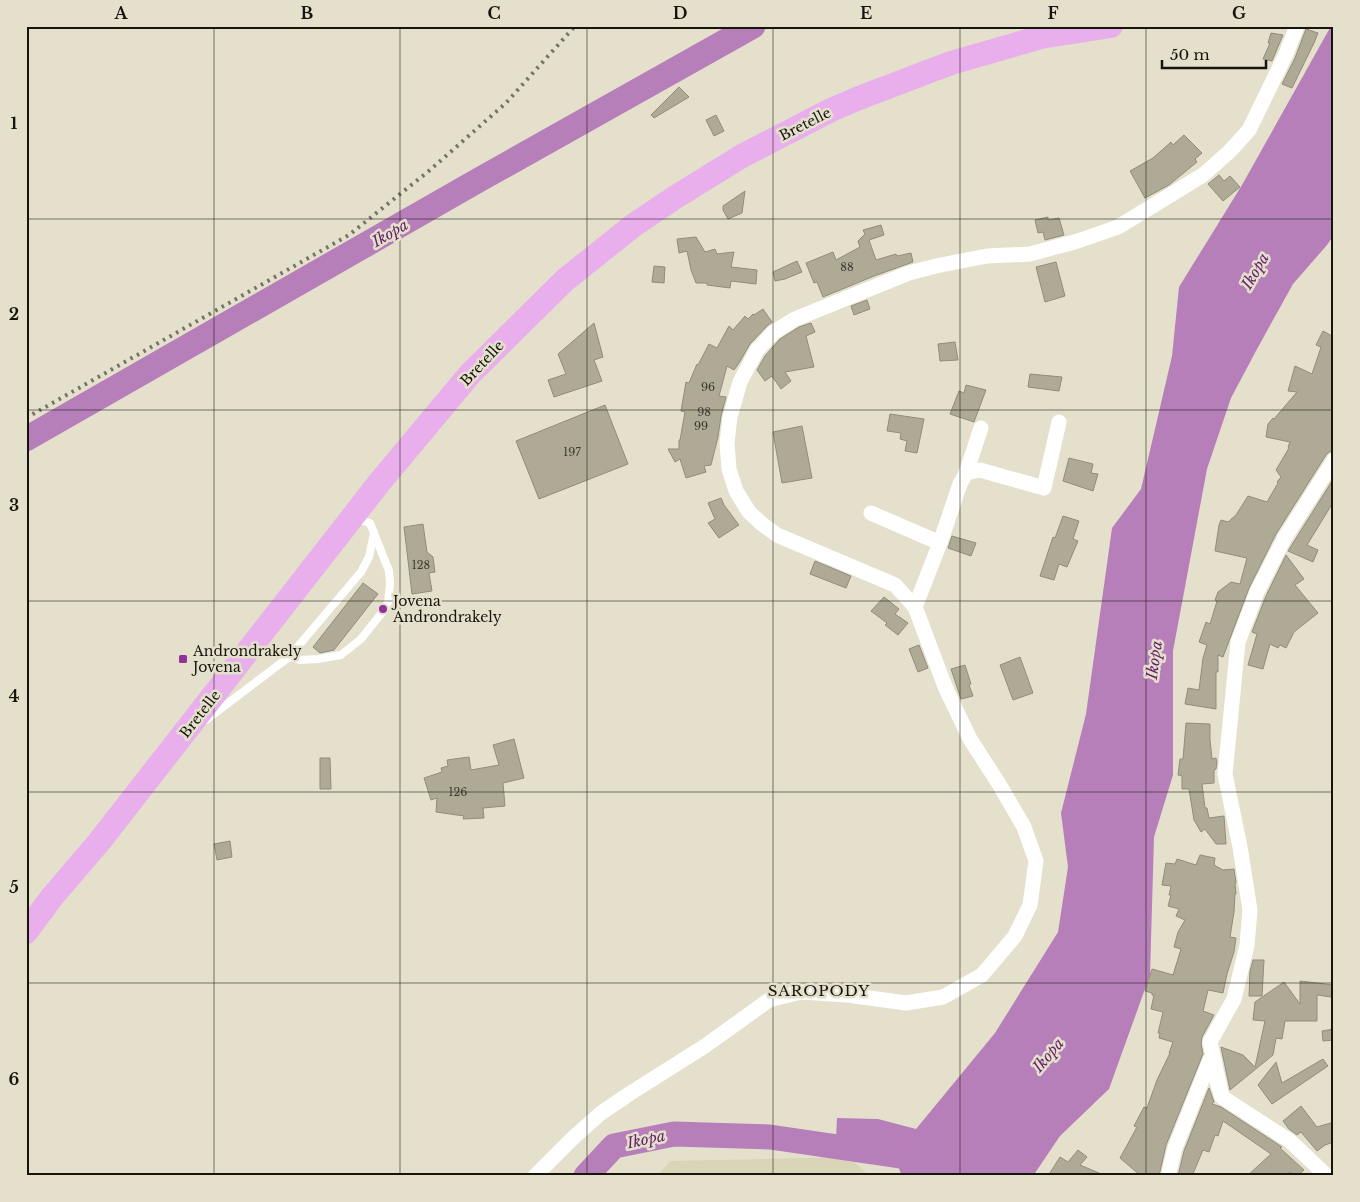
<svg xmlns="http://www.w3.org/2000/svg" width="1360" height="1202" font-family="'Libre Baskerville',serif">
  <rect width="100%" height="100%" fill="#e5e0cc"/>
  <polygon fill="#dad4b9" points="849,1157 869,1176 657,1176 670,1161"/>
  <polygon fill="#b77fb9" points="1331,26 1334,26 1334,235 1327,245 1293,284 1257,349 1231,398 1207,469 1173,651 1173,775 1154,837 1150,975 1109,1089 1060,1136 1033,1176 902,1176 889,1144 836,1138 837,1118 878,1119 916,1129 995,1033 1058,932 1068,867 1061,813 1086,714 1112,528 1141,489 1172,356 1179,287 1242,185"/>
  <g fill="none" stroke-linecap="round" stroke-linejoin="round">
    <g stroke="#b77fb9" stroke-width="25">
      <polyline points="26,439 477,181 753,26"/>
      <polyline points="586,1176 614,1146 674,1134 770,1137 927,1160"/>
    </g>
  </g>
  <g fill="#aeaa96" stroke="#918d7a">
    <polygon points="1306,29 1318,33 1314,43 1292,88 1282,84 1295,58"/>
    <polygon points="1271,33 1283,35 1272,61 1263,59 1270,43 1268,43"/>
    <polygon points="679,87 689,97 654,118 651,115"/>
    <polygon points="716,115 724,131 714,136 706,120"/>
    <polygon points="1184,135 1202,153 1195,159 1197,162 1169,185 1145,198 1130,171 1153,158 1171,142 1173,145"/>
    <polygon points="1219,175 1224,181 1230,176 1240,187 1223,201 1208,184"/>
    <polygon points="745,191 742,213 728,219 723,210 723,206"/>
    <polygon points="1048,217 1048,220 1059,218 1064,235 1045,240 1043,232 1038,233 1035,220"/>
    <polygon points="881,225 884,235 869,240 876,260 896,254 897,256 911,253 913,262 874,276 823,297 817,282 814,283 806,263 833,252 836,260 860,247 858,241 865,234 863,230"/>
    <polygon points="696,237 705,252 715,249 717,254 734,252 731,267 757,270 756,284 731,281 730,288 707,285 707,283 696,283 691,270 687,251 679,253 677,239"/>
    <polygon points="797,261 802,272 785,279 775,281 773,272"/>
    <polygon points="1056,262 1065,296 1045,302 1036,267"/>
    <polygon points="654,266 665,267 664,283 652,282"/>
    <polygon points="867,300 870,309 854,315 851,306"/>
    <polygon points="763,309 772,322 767,326 750,344 739,363 734,370 727,366 719,396 726,397 721,416 718,437 711,465 704,466 706,472 686,478 680,459 675,462 668,449 679,449 679,440 680,440 685,412 681,411 686,382 689,383 697,364 698,365 709,344 717,348 729,326 733,330 745,316 748,319 753,314 754,315"/>
    <polygon points="594,323 603,357 594,360 602,381 554,397 548,380 566,374 558,354"/>
    <polygon points="811,323 815,332 806,336 814,367 785,372 791,381 781,389 772,376 765,381 757,370 765,356 780,339 799,327"/>
    <polygon points="1323,331 1334,337 1334,451 1329,452 1326,455 1276,534 1249,588 1223,657 1218,655 1218,672 1216,672 1216,709 1185,704 1188,688 1199,690 1203,658 1207,645 1199,642 1206,622 1210,624 1217,601 1215,600 1218,592 1231,582 1240,584 1247,558 1215,551 1219,525 1221,520 1228,522 1236,515 1248,496 1267,502 1278,483 1277,482 1281,477 1276,470 1289,448 1288,447 1290,442 1266,437 1268,424 1273,418 1274,419 1297,392 1288,391 1295,366 1312,374 1321,347 1316,345"/>
    <polygon points="955,342 958,360 940,361 938,344"/>
    <polygon points="1030,374 1062,377 1059,391 1028,387"/>
    <polygon points="966,385 986,390 974,422 950,414 959,391 964,393"/>
    <polygon points="605,405 628,464 539,499 516,441"/>
    <polygon points="890,414 924,419 917,453 905,451 907,441 900,439 901,433 887,431"/>
    <polygon points="802,426 812,478 782,483 773,432"/>
    <polygon points="1069,458 1093,464 1091,473 1098,474 1093,491 1063,481"/>
    <polygon points="1334,478 1334,501 1307,545 1318,550 1313,562 1288,551"/>
    <polygon points="721,498 724,505 739,525 719,538 708,523 715,519 708,503"/>
    <polygon points="1063,516 1079,521 1073,539 1078,541 1067,567 1059,564 1054,580 1040,576 1053,537 1055,538"/>
    <polygon points="423,524 427,552 433,557 435,572 429,573 432,591 412,594 404,527"/>
    <polygon points="952,536 976,543 971,556 948,548"/>
    <polygon points="1286,555 1304,579 1295,585 1318,613 1294,632 1286,648 1280,645 1278,648 1270,644 1263,669 1248,665 1257,634 1252,632 1266,596"/>
    <polygon points="815,561 851,576 846,588 810,574"/>
    <polygon points="363,583 378,594 334,650 320,653 313,647"/>
    <polygon points="884,597 899,609 895,614 908,623 898,635 885,625 887,623 871,611"/>
    <polygon points="919,645 928,668 918,672 909,649"/>
    <polygon points="1020,657 1033,693 1013,700 1000,665"/>
    <polygon points="965,665 971,684 969,685 973,696 961,699 951,669"/>
    <polygon points="1186,723 1210,724 1210,740 1212,759 1216,758 1217,762 1216,769 1214,770 1214,783 1202,784 1205,808 1207,808 1209,818 1224,816 1226,844 1216,844 1205,829 1201,832 1194,820 1189,789 1182,789 1182,776 1178,775 1180,759 1183,759"/>
    <polygon points="514,739 524,778 503,783 505,806 483,808 484,818 463,819 464,816 436,812 437,798 431,800 424,778 442,772 441,768 448,766 447,760 469,757 471,770 499,765 493,745"/>
    <polygon points="320,758 330,758 331,789 320,789"/>
    <polygon points="230,841 232,857 217,860 214,844"/>
    <polygon points="1200,855 1215,858 1214,865 1223,870 1234,869 1236,883 1235,883 1236,894 1235,894 1234,912 1230,937 1236,938 1234,952 1227,974 1223,993 1208,990 1203,1011 1214,1015 1202,1037 1201,1044 1203,1054 1166,1145 1159,1176 1141,1176 1120,1158 1137,1127 1134,1126 1144,1107 1147,1108 1157,1080 1170,1053 1169,1053 1173,1042 1159,1038 1160,1033 1158,1033 1163,1012 1151,1009 1154,995 1152,995 1152,993 1145,991 1152,969 1173,975 1181,949 1174,947 1178,932 1185,920 1176,916 1179,909 1168,906 1171,895 1169,895 1171,886 1162,885 1166,863 1175,864 1177,859 1196,865"/>
    <polygon points="1253,960 1264,960 1262,996 1249,996 1250,971"/>
    <polygon points="1300,981 1333,985 1331,997 1317,995 1317,1021 1285,1021 1282,1039 1276,1038 1273,1055 1230,1090 1221,1047 1243,1055 1255,1067 1265,1021 1253,1020 1255,1002 1284,982 1300,1004"/>
    <polygon points="1334,1029 1334,1040 1323,1041 1322,1031"/>
    <polygon points="1323,1059 1328,1066 1272,1104 1258,1085 1276,1062 1282,1083"/>
    <polygon points="1209,1088 1214,1102 1212,1104 1221,1107 1282,1147 1280,1148 1304,1170 1298,1176 1294,1176 1290,1172 1285,1176 1247,1176 1271,1154 1223,1121 1218,1136 1215,1135 1209,1152 1203,1150 1192,1176 1178,1176 1184,1151"/>
    <polygon points="1301,1106 1317,1127 1334,1122 1334,1142 1325,1145 1317,1151 1301,1132 1297,1135 1289,1129 1283,1121"/>
    <polygon points="1078,1150 1087,1157 1080,1165 1106,1176 1048,1176 1060,1157 1068,1162"/>
  </g>
  <g fill="none" stroke-linecap="round" stroke-linejoin="round">
    <g stroke="#fff" stroke-width="8">
      <polyline points="289,657 361,572 369,557 374,533"/>
      <polyline points="206,720 289,657 301,660 318,659 341,655 361,639 384,610 388,602 390,584 389,571 370,523 356,519"/>
    </g>
    <g stroke="#fff" stroke-width="15">
      <polyline points="966,473 981,428"/>
      <polyline points="871,513 940,543"/>
      <polyline points="915,607 940,543 960,484 966,473 980,470 1044,488 1059,422"/>
      <polyline points="1222,1097 1210,1042 1234,999 1247,945 1250,910 1240,847 1225,774 1238,642 1257,592 1284,539 1334,460"/>
      <polyline points="535,1176 573,1138 601,1113 629,1094 705,1046 769,1000 801,992 848,995 906,1003 943,997 982,975 1015,936 1030,905 1036,861 1024,827 999,784 970,739 946,689 915,607 895,585 777,535 762,524 749,512 736,491 729,469 727,443 730,417 740,382 757,350 774,332 795,319 909,273 936,266 987,256 1030,254 1078,241 1118,227 1203,175 1230,151 1249,130 1286,54 1297,26"/>
      <polyline points="1168,1176 1175,1148 1210,1060 1222,1097 1290,1141 1327,1176"/>
    </g>
    <polyline stroke="#e9afed" stroke-width="24" points="26,932 52,897 99,842 379,483 470,374 565,280 634,225 674,198 742,156 831,110 859,98 951,63 1041,37 1111,26"/>
    <polyline stroke="#757365" stroke-width="4" stroke-dasharray="2.5 5" stroke-linecap="butt" points="26,418 349,235 430,170 506,103 575,26"/>
  </g>
  <path fill="none" stroke="#16150d" stroke-width="1" stroke-opacity="0.55" d="M214,26V1176M400,26V1176M587,26V1176M773,26V1176M960,26V1176M1146,26V1176M26,219H1334M26,410H1334M26,601H1334M26,792H1334M26,983H1334"/>
  <g fill="#93329a" stroke="#e5e0cc" stroke-width="2">
    <circle cx="383" cy="609" r="5"/>
    <rect x="178" y="654" width="10" height="10" rx="2.5"/>
  </g>
  <g text-anchor="middle" dominant-baseline="central" stroke-width="5" stroke-linejoin="round" paint-order="stroke">
    <g font-size="11" fill="#3c3a2f">
      <text x="847" y="267">88</text>
      <text x="708" y="387">96</text>
      <text x="704" y="412">98</text>
      <text x="701" y="426">99</text>
      <text x="572" y="452">197</text>
      <text x="421" y="565">128</text>
      <text x="458" y="792">126</text>
    </g>
    <g font-size="14" fill="#16150d" stroke="#e5e0cc">
      <text transform="translate(805 124) rotate(-27)">Bretelle</text>
      <text transform="translate(482 363) rotate(-47)">Bretelle</text>
      <text transform="translate(200 714) rotate(-52)">Bretelle</text>
    </g>
    <g font-size="14" fill="#16150d" stroke="#e5e0cc" text-anchor="start">
      <text x="393" y="601">Jovena<tspan x="393" dy="16">Androndrakely</tspan></text>
      <text x="193" y="651">Androndrakely<tspan x="193" dy="16">Jovena</tspan></text>
    </g>
    <g font-size="15" font-style="italic" fill="#65226a" stroke="#e5e0cc">
      <text transform="translate(390 233) rotate(-30)">Ikopa</text>
      <text transform="translate(1255 271) rotate(-60)">Ikopa</text>
      <text transform="translate(1154 660) rotate(-82)">Ikopa</text>
      <text transform="translate(1048 1055) rotate(-50)">Ikopa</text>
      <text transform="translate(646 1139) rotate(-12)">Ikopa</text>
    </g>
    <g font-size="15" letter-spacing="1" fill="#16150d" stroke="#e5e0cc">
      <text x="819" y="990">SAROPODY</text>
    </g>
  </g>
  <rect width="1360" height="1202" fill="none" stroke="#e5e0cc" stroke-width="55"/>
  <path d="M1162 60v8h104v-8" fill="none" stroke="#16150d" stroke-width="2.5"/>
  <text x="1170" y="60" font-size="15" fill="#16150d" stroke="#e5e0cc" stroke-width="4" paint-order="stroke">50 m</text>
  <rect x="28" y="28" width="1304" height="1146" fill="none" stroke="#16150d" stroke-width="2"/>
  <g font-size="16" text-anchor="middle" font-weight="bold" fill="#16150d">
    <text x="121" y="19">A</text>
    <text x="307" y="19">B</text>
    <text x="494" y="19">C</text>
    <text x="680" y="19">D</text>
    <text x="866" y="19">E</text>
    <text x="1053" y="19">F</text>
    <text x="1239" y="19">G</text>
    <text x="14" y="129">1</text>
    <text x="14" y="320">2</text>
    <text x="14" y="511">3</text>
    <text x="14" y="702">4</text>
    <text x="14" y="893">5</text>
    <text x="14" y="1085">6</text>
  </g>
</svg>
